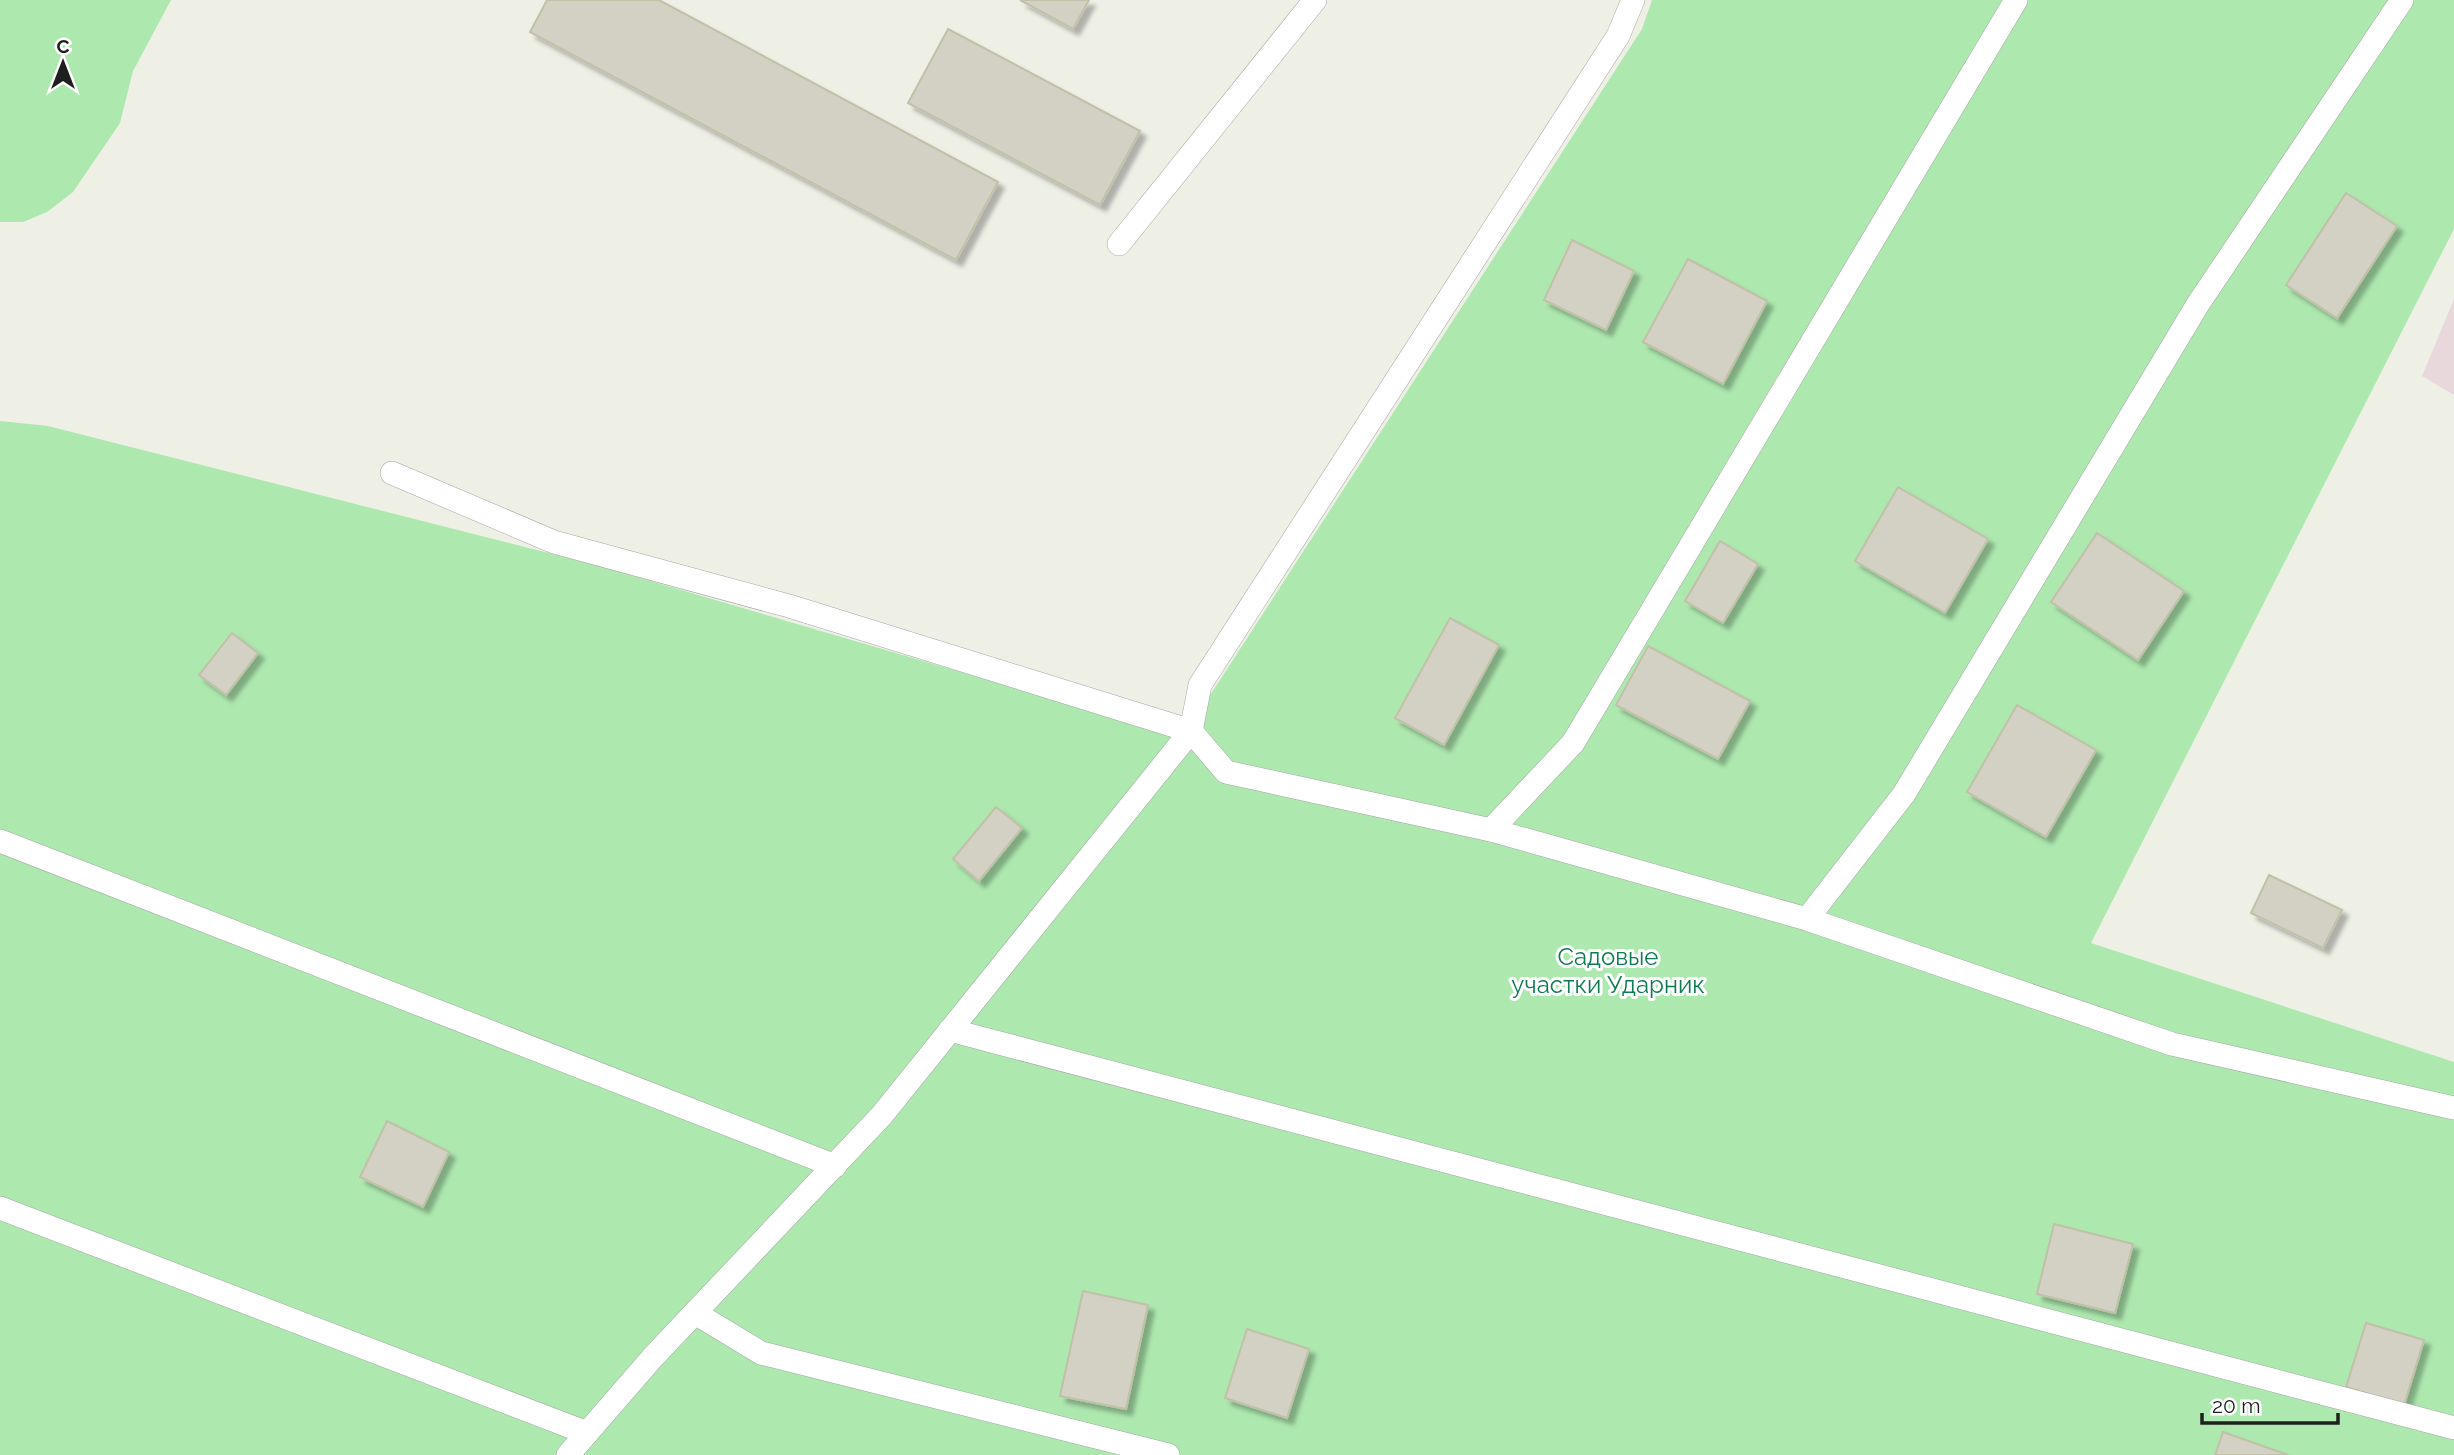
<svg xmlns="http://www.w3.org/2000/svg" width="2454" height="1455" font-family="Raleway,sans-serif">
  <defs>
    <filter id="shadow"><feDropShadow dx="6" dy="6" stdDeviation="2" flood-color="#0004"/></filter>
  </defs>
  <rect width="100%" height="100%" fill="#eef0e6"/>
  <polygon fill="#e8d8dc" points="2454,299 2454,395 2422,376"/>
  <g fill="#ade8af">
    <polygon points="0,0 171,0 133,71 120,123 73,192 47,212 23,222 0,222"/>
    <polygon points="1652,0 2454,0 2454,229 2091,943 2454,1062 2454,1455 0,1455 0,421 48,426 596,565 1183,737 1642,29"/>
  </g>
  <g fill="#d2d1c3" stroke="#c1c0a8" stroke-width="2" filter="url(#shadow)">
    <polygon points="547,0 659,0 998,182 956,260 530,32"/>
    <polygon points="1020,0 1089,0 1073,29"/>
    <polygon points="948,29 1140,131 1100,205 908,103"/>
    <polygon points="2346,193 2397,226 2337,318 2286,285"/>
    <polygon points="1572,240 1634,271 1606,330 1544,300"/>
    <polygon points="1688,259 1767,301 1723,384 1643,342"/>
    <polygon points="1898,487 1988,539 1945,613 1855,561"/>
    <polygon points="2097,533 2184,591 2138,660 2051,602"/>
    <polygon points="1720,541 1758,564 1723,623 1685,601"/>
    <polygon points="1450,618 1499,645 1444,745 1395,718"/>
    <polygon points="232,633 258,653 226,695 199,675"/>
    <polygon points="1648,646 1750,701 1718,759 1616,705"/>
    <polygon points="2017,705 2096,750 2046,837 1967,792"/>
    <polygon points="996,807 1022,828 979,881 953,859"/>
    <polygon points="2269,875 2342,910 2323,948 2251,913"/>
    <polygon points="387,1121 449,1152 423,1207 360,1177"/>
    <polygon points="2054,1224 2133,1244 2115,1313 2037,1294"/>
    <polygon points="1083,1291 1148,1305 1126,1409 1060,1396"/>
    <polygon points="2366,1323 2424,1340 2404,1405 2346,1387"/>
    <polygon points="1247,1329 1309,1349 1287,1418 1225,1398"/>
    <polygon points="2223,1432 2288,1455 2215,1455"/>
  </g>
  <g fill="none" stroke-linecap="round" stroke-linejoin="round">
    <g stroke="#a6a6a6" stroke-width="24">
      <g id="service">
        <polyline points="1119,244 1315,0"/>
        <polyline points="392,473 554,542 789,606 1191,731 1200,685 1618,36 1633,0"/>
        <polyline points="1491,830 1573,743 2016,0"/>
        <polyline points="0,841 835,1166"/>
        <polyline points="1807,919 1904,794 2198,304 2402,0"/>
        <polyline points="950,1030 2454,1428"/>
        <polyline points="0,1208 587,1433"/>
        <polyline points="695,1313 761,1353 1168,1455"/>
        <polyline points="568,1455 653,1357 882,1115 1191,731 1226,772 1491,830 1807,919 2172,1044 2454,1108"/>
      </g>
    </g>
    <use href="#service" stroke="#fff" stroke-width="23"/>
  </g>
  <g text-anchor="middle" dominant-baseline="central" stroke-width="6" stroke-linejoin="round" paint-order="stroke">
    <g font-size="24" fill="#0e7c51" stroke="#fff">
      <text x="1608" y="956">Садовые<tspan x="1608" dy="28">участки Ударник</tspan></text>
    </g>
  </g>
  <g transform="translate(63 63)" stroke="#ffffff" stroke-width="5" paint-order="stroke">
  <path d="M0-5L12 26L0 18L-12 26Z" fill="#1f1f1f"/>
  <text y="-10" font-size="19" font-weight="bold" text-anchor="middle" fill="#1f1f1f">С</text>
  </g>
  <path d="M2202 1413v10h136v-10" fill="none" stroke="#1f1f1f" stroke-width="3.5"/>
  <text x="2212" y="1413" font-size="21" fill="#1f1f1f" stroke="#ffffff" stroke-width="5" paint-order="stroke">20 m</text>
</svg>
